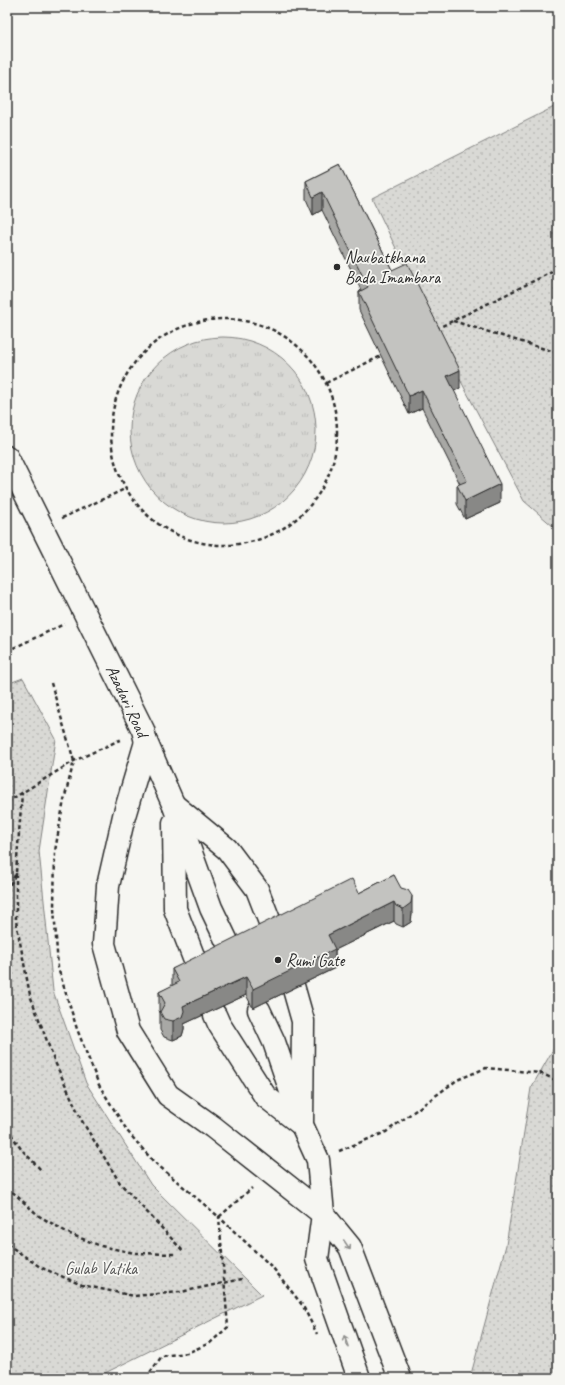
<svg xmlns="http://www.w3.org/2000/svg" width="565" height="1385" font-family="Caveat,sans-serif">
  <defs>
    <pattern id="grass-tufts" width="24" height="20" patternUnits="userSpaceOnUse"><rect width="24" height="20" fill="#d9d9d5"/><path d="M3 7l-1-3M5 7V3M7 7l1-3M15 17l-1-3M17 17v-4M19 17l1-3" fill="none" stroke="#babab7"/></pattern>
    <pattern id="park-dots" width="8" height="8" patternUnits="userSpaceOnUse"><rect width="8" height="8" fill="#d9d9d5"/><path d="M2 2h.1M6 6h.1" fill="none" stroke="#babab7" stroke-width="1.8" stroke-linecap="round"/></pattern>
  </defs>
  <rect width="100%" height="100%" fill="#f6f6f2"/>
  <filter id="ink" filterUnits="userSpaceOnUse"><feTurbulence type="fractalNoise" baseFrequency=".025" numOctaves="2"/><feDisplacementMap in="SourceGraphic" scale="8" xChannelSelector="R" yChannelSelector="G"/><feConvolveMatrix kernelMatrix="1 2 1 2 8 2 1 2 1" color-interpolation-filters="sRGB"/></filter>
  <g filter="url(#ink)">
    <circle fill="url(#grass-tufts)" stroke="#828280" cx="223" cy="430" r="93"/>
    <g fill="url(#park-dots)" stroke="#828280">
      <polygon points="558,105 558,510 554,527 524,501 445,351 372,198"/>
      <polygon points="23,678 56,739 39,851 53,991 86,1083 151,1185 262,1295 95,1378 7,1378 7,684"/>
      <polygon points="558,1041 558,1378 470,1378 506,1245 531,1088"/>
    </g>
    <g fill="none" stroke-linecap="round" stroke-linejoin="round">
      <g stroke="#2b2b2b" stroke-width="25">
        <g id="secondary">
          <polyline points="7,457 143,730 146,742 174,806 211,908 232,952"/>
          <polyline points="146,742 124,816 108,886 104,944 128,1031 168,1095 213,1127 323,1214 350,1247 400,1378"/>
          <polyline points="175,806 227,849 257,889 271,925"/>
          <polyline points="174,823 175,909 197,966"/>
          <polyline points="290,975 303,1021 302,1125 318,1160 323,1214 317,1259 359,1378"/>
          <polyline points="259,1010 274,1042 298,1112"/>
          <polyline points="215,1015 219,1024 265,1096 302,1125"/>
        </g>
      </g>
      <g stroke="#2b2b2b" stroke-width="2.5" stroke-dasharray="4 3" stroke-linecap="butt">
        <circle cx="224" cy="432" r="113"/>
        <polyline points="453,321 558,353"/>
        <polyline points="436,329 558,269"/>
        <polyline points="326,383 381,356"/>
        <polyline points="62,518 127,488"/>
        <polyline points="7,651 64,624"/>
        <polyline points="51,683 74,761 64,800 55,851 54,908 58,968 77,1029 99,1085 128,1132 153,1161 219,1217 252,1188"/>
        <polyline points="7,802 74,761 122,739"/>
        <polyline points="16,873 16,921 30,995 54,1060 82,1121 120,1183 183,1251"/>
        <polyline points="7,891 16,873 22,793"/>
        <polyline points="7,1128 21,1149 42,1171"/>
        <polyline points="339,1151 386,1132 457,1080 486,1068 540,1073 558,1081"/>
        <polyline points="7,1187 39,1216 70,1234 101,1246 134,1253 175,1254"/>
        <polyline points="7,1244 40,1267 82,1285 134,1296 181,1292 242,1279"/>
        <polyline points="146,1378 162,1356 187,1353 210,1343 228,1327 219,1217 273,1268 303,1306 317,1334"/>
      </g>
      <use href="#secondary" stroke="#f6f6f2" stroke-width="22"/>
    </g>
    <g fill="#a8a8a5" stroke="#2b2b2b">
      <polygon points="340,164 392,270 460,388 454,391 500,503 465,519 457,504 457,485 460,484 422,408 409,414 359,310 359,292 361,290 322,210 313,215 306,199 306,181"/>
      <polygon points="394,875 412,914 411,922 403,927 396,924 394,921 335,950 335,968 253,1008 246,995 184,1024 184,1029 182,1036 173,1040 164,1037 160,1030 160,1013 159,1010 159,992 172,986 172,969 359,893"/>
    </g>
    <g fill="#888886" stroke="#2b2b2b">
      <polygon points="322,192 322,210 313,215 313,197"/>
      <polygon points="460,370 460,388 447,395 447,376"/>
      <polygon points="422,390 422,408 409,414 409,396"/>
      <polygon points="500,484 500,503 465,519 465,501"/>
      <polygon points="9,590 9,609 7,610 7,592"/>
      <polygon points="412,896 412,914 411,922 403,927 403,909"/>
      <polygon points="394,902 394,921 335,950 335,968 253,1008 253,989 328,935"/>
      <polygon points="246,977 246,995 184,1024 184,1029 182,1036 173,1040 173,1021 183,1006"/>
    </g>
    <g fill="#c3c3c0" stroke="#2b2b2b">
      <polygon points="340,164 392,270 407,263 460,370 447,376 500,484 465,501 457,485 467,481 422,390 409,396 359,292 368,287 322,192 313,197 306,181"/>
      <polygon points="7,585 9,590 7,592"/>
      <polygon points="394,875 401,888 408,890 412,896 411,903 403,909 396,906 394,902 328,935 335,949 253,989 246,977 183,1006 184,1011 182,1017 173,1021 164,1019 160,1012 165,1003 159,992 179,982 172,969 352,879 359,893"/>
    </g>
    <defs><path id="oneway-shaft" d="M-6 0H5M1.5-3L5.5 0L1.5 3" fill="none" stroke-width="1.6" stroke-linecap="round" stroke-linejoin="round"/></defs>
    <g stroke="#90908e">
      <use href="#oneway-shaft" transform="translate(347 1245) rotate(56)"/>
      <use href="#oneway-shaft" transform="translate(346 1341) rotate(-110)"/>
    </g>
  </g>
  <g fill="#2b2b2b" stroke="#f6f6f2" stroke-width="1.5">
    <circle cx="337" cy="267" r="4"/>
    <circle cx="278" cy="960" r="4"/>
  </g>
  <g text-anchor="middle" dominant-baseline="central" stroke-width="3.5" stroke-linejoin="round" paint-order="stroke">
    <g font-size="17" fill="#2b2b2b" stroke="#f6f6f2" text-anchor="start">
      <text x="345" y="257">Naubatkhana<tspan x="345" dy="20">Bada Imambara</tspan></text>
      <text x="286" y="960">Rumi Gate</text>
    </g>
    <g font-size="17" fill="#2b2b2b" stroke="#f6f6f2">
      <text transform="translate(127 701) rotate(65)">Azadari Road</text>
    </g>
    <g font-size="17" fill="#565656" stroke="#f6f6f2">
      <text x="101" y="1268">Gulab Vatika</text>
    </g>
  </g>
  <rect width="565" height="1385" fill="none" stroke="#f6f6f2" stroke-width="24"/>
  <rect x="12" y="12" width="541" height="1361" fill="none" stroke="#2b2b2b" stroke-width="1.5" filter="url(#ink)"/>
</svg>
